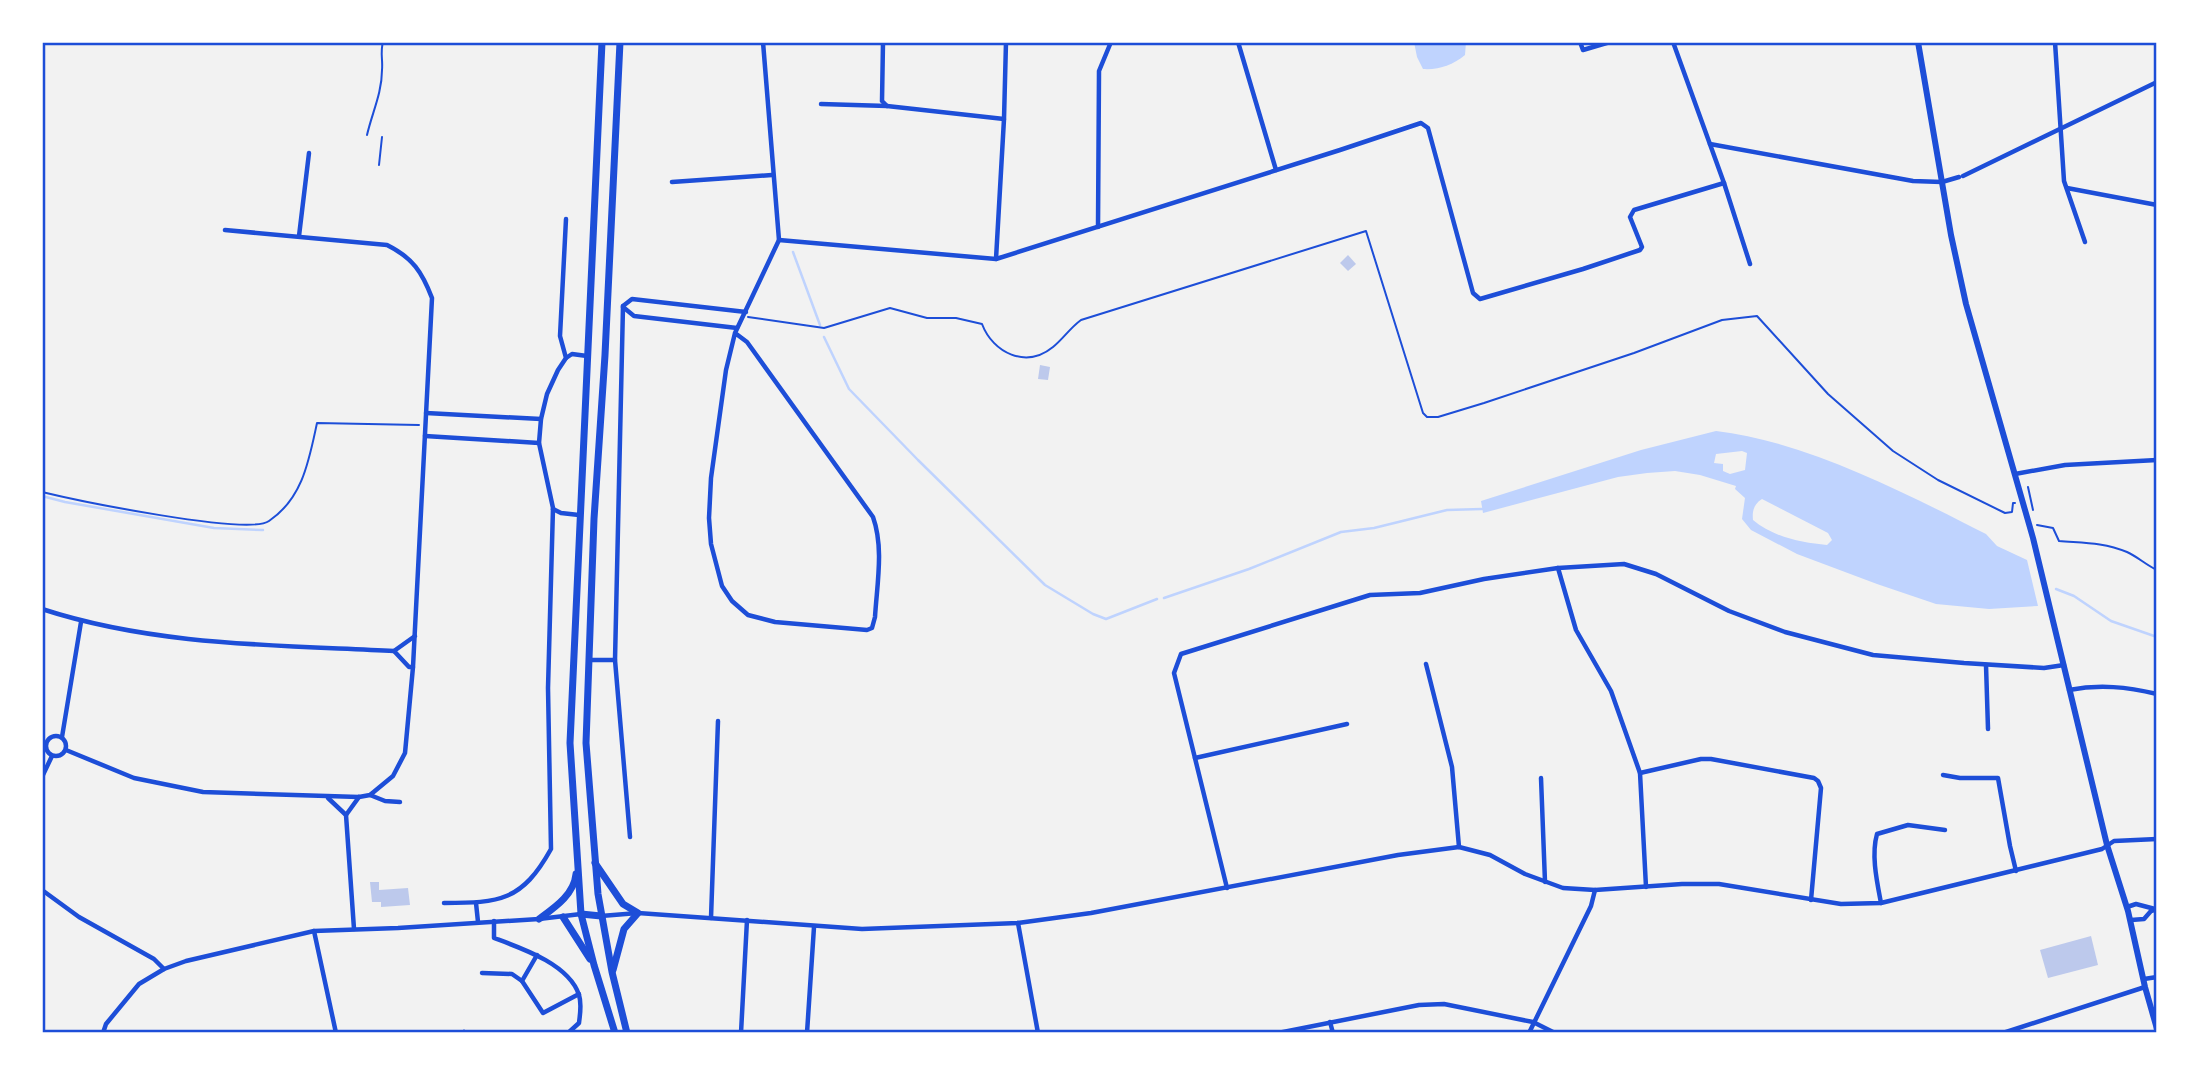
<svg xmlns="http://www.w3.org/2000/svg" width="2199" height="1075" font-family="Signika,sans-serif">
  <rect width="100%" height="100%" fill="#f2f2f2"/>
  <g fill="#bfd3fe" fill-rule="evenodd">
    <path d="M1414,42H1466L1465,55C1453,65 1439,70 1423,69L1417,57Z"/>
    <path d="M1716,431C1805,441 1905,493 1986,534L1997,546L2027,560L2038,606L1989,609L1936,604L1877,584L1797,554L1751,530L1742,519L1745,498L1735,489L1736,486L1700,475L1675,471L1647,473L1618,477L1483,513L1481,501L1641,450ZM1742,451L1747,453L1745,470L1730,474L1723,471V464L1714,463L1716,454ZM1762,499L1828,533L1832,540L1827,545C1802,543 1773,537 1753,520C1752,511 1754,504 1762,499Z"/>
  </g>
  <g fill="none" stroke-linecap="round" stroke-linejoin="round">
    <g stroke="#bfd3fe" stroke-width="2.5">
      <polyline points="793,252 820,325"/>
      <polyline points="824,337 849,389 918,460 1045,585 1093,614 1106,619 1157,599"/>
      <polyline points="42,496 65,502 214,528 263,530"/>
      <polyline points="2056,589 2074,596 2111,621 2157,637"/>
      <polyline points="1164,598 1249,569 1341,532 1374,528 1447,510 1482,509"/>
    </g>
  </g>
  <g fill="#bdc9ec">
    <polygon points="1348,255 1356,264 1348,271 1340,263"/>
    <polygon points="1040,365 1050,367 1048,380 1038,379"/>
    <polygon points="370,882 379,882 379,890 408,888 410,905 381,907 381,902 372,902"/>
    <polygon points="2091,936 2098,965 2048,978 2040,950"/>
  </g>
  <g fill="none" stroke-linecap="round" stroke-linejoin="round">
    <g stroke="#1d4ed8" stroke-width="2">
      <path d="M367,135C372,113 382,93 382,70C383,60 380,52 383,42"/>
      <polyline points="379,165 382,137"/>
      <path d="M748,317L824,328L890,308L927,318H956L982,324C993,353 1026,369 1053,347C1063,339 1070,328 1081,320L1366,231L1423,413L1427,417H1438L1484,403L1634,353L1722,320L1757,316L1828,394L1893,451L1938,480L2005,513L2012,512L2013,503H2015"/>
      <polyline points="2028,487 2033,510"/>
      <path d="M42,492C75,500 248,536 269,521C303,498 309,460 317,423L419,425"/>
      <path d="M2037,525L2053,528L2059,541C2083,543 2103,542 2127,552C2138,557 2146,565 2157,570"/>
    </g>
    <g stroke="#1d4ed8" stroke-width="4.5">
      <polyline points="883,42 882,101 887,106"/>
      <polyline points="1238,42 1276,170"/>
      <polyline points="1580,42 1583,50 1610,42"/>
      <polyline points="2055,42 2064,181 2085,242"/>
      <polyline points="821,104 887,106 1004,119"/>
      <polyline points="1710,144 1913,181 1942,182 1959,177"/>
      <polyline points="1963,176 2157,82"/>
      <polyline points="672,182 772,175"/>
      <polyline points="1724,183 1750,264"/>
      <polyline points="2067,188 2157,205"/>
      <polyline points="1098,227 1099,71 1111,42"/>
      <polyline points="299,236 309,153"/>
      <polyline points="779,240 996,259 1340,150 1421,123 1428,128 1473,293 1480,299 1583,269 1640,250 1642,247 1630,217 1634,210 1724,183 1673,42"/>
      <polyline points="996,259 1004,119 1006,42"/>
      <polyline points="623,306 615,660 630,837"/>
      <polyline points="623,306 632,299 746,312"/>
      <polyline points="623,307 634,316 737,328"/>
      <path d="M735,333L747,342L873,517C884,548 877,584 875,617L872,628L867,630L775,622L748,615L732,601L722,586L711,544L709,518L711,478L726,370L735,333L779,240L763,42"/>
      <polyline points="566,358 572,354 587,356"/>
      <polyline points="426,413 541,419"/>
      <polyline points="425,436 539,443"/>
      <polyline points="2015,474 2065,465 2157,460"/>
      <polyline points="553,509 561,513 579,515"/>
      <polyline points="1558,568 1576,630 1611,691 1640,773 1646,887"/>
      <path d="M42,609C155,646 276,645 394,651"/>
      <polyline points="589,660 615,660"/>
      <polyline points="1426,664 1452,767 1459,847"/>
      <polyline points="1986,665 1988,729"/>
      <polyline points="413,667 409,667 394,651 415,636"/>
      <path d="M2069,690C2100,684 2127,687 2157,694"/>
      <circle cx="56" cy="746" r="10"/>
      <polyline points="62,737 81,622"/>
      <path d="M66,750L134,778L203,792L359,797L370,795L393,776L405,753L413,667L432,298C422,272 413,258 387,245L225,230"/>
      <polyline points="1195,758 1347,724"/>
      <polyline points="1640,773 1701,759 1711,759 1814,778 1818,781 1821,788 1811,900"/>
      <polyline points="1943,775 1960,778 1998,778 2010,846 2016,871"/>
      <polyline points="42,777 52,756"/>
      <polyline points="1541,778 1545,882"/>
      <polyline points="370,795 385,801 400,802"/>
      <polyline points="328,798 346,815 354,929"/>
      <polyline points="346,815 359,797"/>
      <polyline points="1227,888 1174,673 1181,654 1370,595 1420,593 1484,579 1558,568 1624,564 1656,574 1729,611 1785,632 1873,655 1964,663 2044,668 2064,665"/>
      <polyline points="42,890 79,917 154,959 164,969"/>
      <path d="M444,903C500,903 522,901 551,849L548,688L553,508L539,443L541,419L547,394L558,370L566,358L560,336L566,219"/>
      <polyline points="476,903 478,922"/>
      <path d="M1881,903C1877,882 1871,855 1877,834L1908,825L1945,830"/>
      <polyline points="2127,907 2136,904 2155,909 2157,907"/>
      <polyline points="601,916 638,913 862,929 1018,923 1091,913 1398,855 1459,847 1490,855 1525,874 1563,888 1595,890 1682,884 1719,884 1841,904 1881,903 2102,849 2114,841 2157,839"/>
      <polyline points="711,918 718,721"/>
      <polyline points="2131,920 2144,919 2151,911 2157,909"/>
      <path d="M494,921V938C521,948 569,964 579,995C582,1004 580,1014 579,1023L568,1033"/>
      <polyline points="1018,923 1038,1033"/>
      <polyline points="314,931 336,1033"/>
      <polyline points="537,955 522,981 543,1013 579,994"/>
      <polyline points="482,973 512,974 522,981"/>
      <polyline points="2144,979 2157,977"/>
      <polyline points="1330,1022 1333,1033"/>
      <polyline points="464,1032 465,1033"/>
      <polyline points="103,1033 106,1024 139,984 164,969 186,961 314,931 398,928 539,919 581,914"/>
      <polyline points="741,1033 747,920"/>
      <polyline points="807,1033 814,927"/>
      <polyline points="1278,1033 1419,1005 1444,1004 1533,1022 1555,1033"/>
      <polyline points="1529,1033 1591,906 1595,890"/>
      <polyline points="2003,1033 2145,987"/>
    </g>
    <polyline stroke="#1d4ed8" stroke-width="6" points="1918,42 1951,235 1966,304 2033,538 2107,845 2128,911 2145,987 2157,1029"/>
    <g stroke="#1d4ed8" stroke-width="7">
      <polyline points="602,42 570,743 581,914 594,965 615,1033"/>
      <polyline points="620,42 605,355 594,519 586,743 598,894 612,972 627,1033"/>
      <polyline points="595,863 623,904 638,913 624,929 613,970"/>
      <polyline points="581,914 601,916"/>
      <polyline points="563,917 590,959"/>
      <path d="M539,919C554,908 574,895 576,874"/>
    </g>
  </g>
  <rect width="2199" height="1075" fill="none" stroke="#ffffff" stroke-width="88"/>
  <rect x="44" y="44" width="2111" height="987" fill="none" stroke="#1d4ed8" stroke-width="2.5"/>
</svg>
